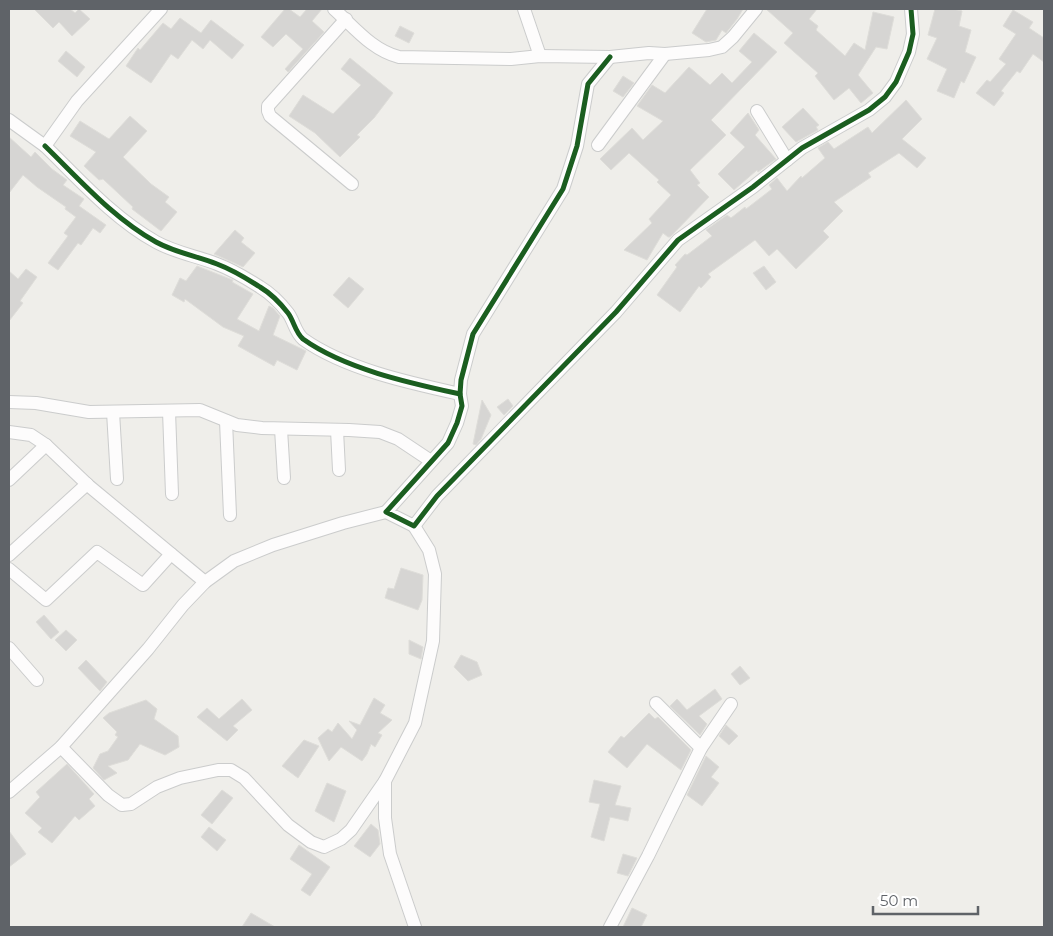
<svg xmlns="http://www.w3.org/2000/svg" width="1053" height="936" font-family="Montserrat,sans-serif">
  <rect width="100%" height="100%" fill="#efeeea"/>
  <g fill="#d6d5d3" stroke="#deddd9">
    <polygon points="34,9 70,9 75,13 79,9 90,19 72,36 59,22 53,28"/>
    <polygon points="285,9 289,9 300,17 307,9 322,9 312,21 324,32 288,72 285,69 303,49 286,34 273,47 261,37"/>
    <polygon points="707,9 743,9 737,19 726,33 722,30 716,40 706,42 692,33"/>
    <polygon points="766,9 817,9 809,19 818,26 816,30 845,56 854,43 865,50 873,12 894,17 887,49 876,47 858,75 873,93 861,103 849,88 834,100 815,76 818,73 784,43 793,33"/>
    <polygon points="935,9 953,9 962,11 959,26 971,30 965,52 976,57 964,83 961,81 954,98 937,91 947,69 927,59 937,38 928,35"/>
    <polygon points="1013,10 1033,22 1029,28 1044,38 1044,62 1033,54 1020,73 1017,71 1001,91 1004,93 994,106 976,93 987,80 990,82 1006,64 999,59 1016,34 1003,26"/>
    <polygon points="180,18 201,33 211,20 244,45 232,59 210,40 203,49 192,40 178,59 171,54 151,83 126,66 138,48 140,50 163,23 171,29"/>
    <polygon points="400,26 414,33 409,43 395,36"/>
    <polygon points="754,33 777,52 711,120 726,135 690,170 700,183 697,185 709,197 670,237 668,237 663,233 647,260 624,250 652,223 649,219 671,195 657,182 659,180 629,153 611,170 600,159 632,128 643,140 663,121 637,106 652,85 665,93 689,67 710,85 722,73 732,83 752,62 739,51"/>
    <polygon points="66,51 85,67 77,77 58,61"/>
    <polygon points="350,58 393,93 374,118 357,135 360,137 340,157 315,133 289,116 303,95 333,114 361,85 341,69"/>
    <polygon points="623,76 634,83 623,97 613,91"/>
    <polygon points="906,100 922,119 902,139 926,158 917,168 899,153 868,173 871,177 834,202 843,211 823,231 829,237 796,269 777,249 769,256 755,240 708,274 711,277 701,288 699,286 680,312 657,295 677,267 675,265 685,254 687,255 712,236 706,230 727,215 731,218 745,207 746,209 772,189 769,185 777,178 787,191 801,176 802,178 825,158 818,148 828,142 834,149 868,127 872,133"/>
    <polygon points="803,108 819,125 816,127 818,130 796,142 782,127"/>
    <polygon points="748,113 759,130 755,135 776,159 758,172 757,170 734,190 718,174 745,147 730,133"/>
    <polygon points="130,116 147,131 123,157 151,184 169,197 165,202 177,212 161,231 132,209 133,207 103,179 99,180 84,166 96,152 70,136 80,121 109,139"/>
    <polygon points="9,137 31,157 35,152 52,169 67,180 63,185 84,199 79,206 106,225 100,233 93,228 81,245 78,243 58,270 48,263 68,236 64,233 76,217 65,209 66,207 37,187 23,175 9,193"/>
    <polygon points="235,230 244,238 241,242 255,253 243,267 214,254"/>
    <polygon points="197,266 230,279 233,280 232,282 253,294 237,319 259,331 269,306 273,308 280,316 273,335 306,351 297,370 277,360 274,366 238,346 244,336 223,327 185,299 184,302 172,295 180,278 186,281"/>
    <polygon points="764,266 776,282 766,290 753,273"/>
    <polygon points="26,269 37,277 20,301 23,303 9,321 9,271 18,279"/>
    <polygon points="349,277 364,289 348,308 333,295"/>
    <polygon points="508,399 513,406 504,415 497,407"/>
    <polygon points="482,400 491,415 481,439 476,445 473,444"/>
    <polygon points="401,568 423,575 422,600 418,610 385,598 388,588 394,589"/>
    <polygon points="44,615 59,632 51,639 36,622"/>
    <polygon points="66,630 77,640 66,651 55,640"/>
    <polygon points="409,640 423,647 421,659 409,654"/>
    <polygon points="461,655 477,662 482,675 468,681 454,667"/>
    <polygon points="86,660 107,682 100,691 78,668"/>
    <polygon points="740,666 750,678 740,685 731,674"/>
    <polygon points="715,689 722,699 699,716 707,724 700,735 670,706 677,699 687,710"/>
    <polygon points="374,698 385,705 380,713 392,720 378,733 382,735 375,747 371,744 367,754 362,761 341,747 329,761 318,738 328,729 332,732 338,723 352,739 357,730 349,721 360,725"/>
    <polygon points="242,699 252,710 233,726 238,730 227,741 197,717 207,708 219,719"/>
    <polygon points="146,700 157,709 154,719 178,736 179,747 165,755 140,744 128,760 108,766 117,773 104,780 93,768 100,754 108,751 118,737 115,735 117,732 103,718 109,713"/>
    <polygon points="649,713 655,719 658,717 691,750 681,770 647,744 627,768 608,752 621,736 624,738"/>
    <polygon points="726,725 738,736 729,745 719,736"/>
    <polygon points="304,740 319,746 298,778 282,766"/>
    <polygon points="706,756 719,767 711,777 719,783 702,806 687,795"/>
    <polygon points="67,764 94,794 89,799 95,806 79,820 75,816 52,843 38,832 42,828 25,813 40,797 36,792"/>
    <polygon points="594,780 621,786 615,805 631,808 628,821 610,817 604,841 591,837 600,804 589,802"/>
    <polygon points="327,783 346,791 334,822 315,811"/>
    <polygon points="222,790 233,798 212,824 201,815"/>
    <polygon points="371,824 378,830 380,844 370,857 354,846"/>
    <polygon points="209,827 226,840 217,851 201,837"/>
    <polygon points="9,831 26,854 9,867"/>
    <polygon points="299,845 330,867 310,896 301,890 312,874 290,859"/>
    <polygon points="623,854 637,858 628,876 617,873"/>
    <polygon points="632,908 647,915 641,927 623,927"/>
    <polygon points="251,913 275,927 242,927"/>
  </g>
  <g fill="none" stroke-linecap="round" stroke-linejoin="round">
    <g stroke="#cbcccc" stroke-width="14">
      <g id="street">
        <path d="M334,9C355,28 372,50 399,57L511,59L540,56L610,57L649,53L665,54L709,50L722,47L733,37L756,9"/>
        <polyline points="524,9 540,56"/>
        <polyline points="346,19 268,106 268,111 270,116 352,184"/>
        <polyline points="610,57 588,84 577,146 563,189 473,334 461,380 460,394 462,406 457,423 448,443 386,512 414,526 437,496 616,312 678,240 753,187 802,148 869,110 885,97 896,82 909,52 913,34 911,9"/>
        <polyline points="757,111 787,160"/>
        <polyline points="9,120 45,146 77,101 161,9"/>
        <polyline points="598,145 665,54"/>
        <path d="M45,146C80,180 113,218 156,242C176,253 197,256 217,264C233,270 246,278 260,287C270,293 281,304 288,313C294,321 295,332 303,339C345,369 410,383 460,394"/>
        <polyline points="9,402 36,403 89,412 200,410 237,425 262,428 349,430 380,432 398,439 431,461"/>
        <polyline points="169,411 172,494"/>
        <polyline points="113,412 117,479"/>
        <polyline points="226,421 230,515"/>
        <polyline points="281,429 284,478"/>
        <polyline points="337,430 339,470"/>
        <polyline points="9,432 31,435 46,445 89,486 205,582"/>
        <polyline points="9,480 46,445"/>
        <polyline points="414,526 429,550 435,574 433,641 415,723 385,781 385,818 390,854 415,927"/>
        <polyline points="9,555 87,484"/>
        <polyline points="9,569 46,600 97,552 143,585 171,554"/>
        <polyline points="9,648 37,680"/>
        <polyline points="656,703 701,748"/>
        <polyline points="61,747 108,795 122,805 131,804 157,787 180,778 218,770 231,770 244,778 288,825 311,842 324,847 341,839 351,830 385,781"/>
        <polyline points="9,792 61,747 148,649 183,605 205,582 234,561 273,545 343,523 386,512"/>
        <polyline points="610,927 648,856 701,748 731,704"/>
      </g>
    </g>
    <use href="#street" stroke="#fdfcfc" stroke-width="12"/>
    <g stroke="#fff" stroke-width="8">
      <g id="cycleway">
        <polyline points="610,57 588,84 577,146 563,189 473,334 461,380 460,394 462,406 457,423 448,443 386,512 414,526 437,496 616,312 678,240 753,187 802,148 869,110 885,97 896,82 909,52 913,34 911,9"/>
        <path d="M45,146C80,180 113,218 156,242C176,253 197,256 217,264C233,270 246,278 260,287C270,293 281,304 288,313C294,321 295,332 303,339C345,369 410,383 460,394"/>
      </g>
    </g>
    <use href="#cycleway" stroke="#1b5e20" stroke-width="5"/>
  </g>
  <rect width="1053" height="936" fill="none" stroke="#5f6368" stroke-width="20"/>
  <path d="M873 906v8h105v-8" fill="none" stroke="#5f6368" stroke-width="2.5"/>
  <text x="880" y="906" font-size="15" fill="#5f6368" stroke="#ffffff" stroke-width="4" paint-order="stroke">50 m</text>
</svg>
